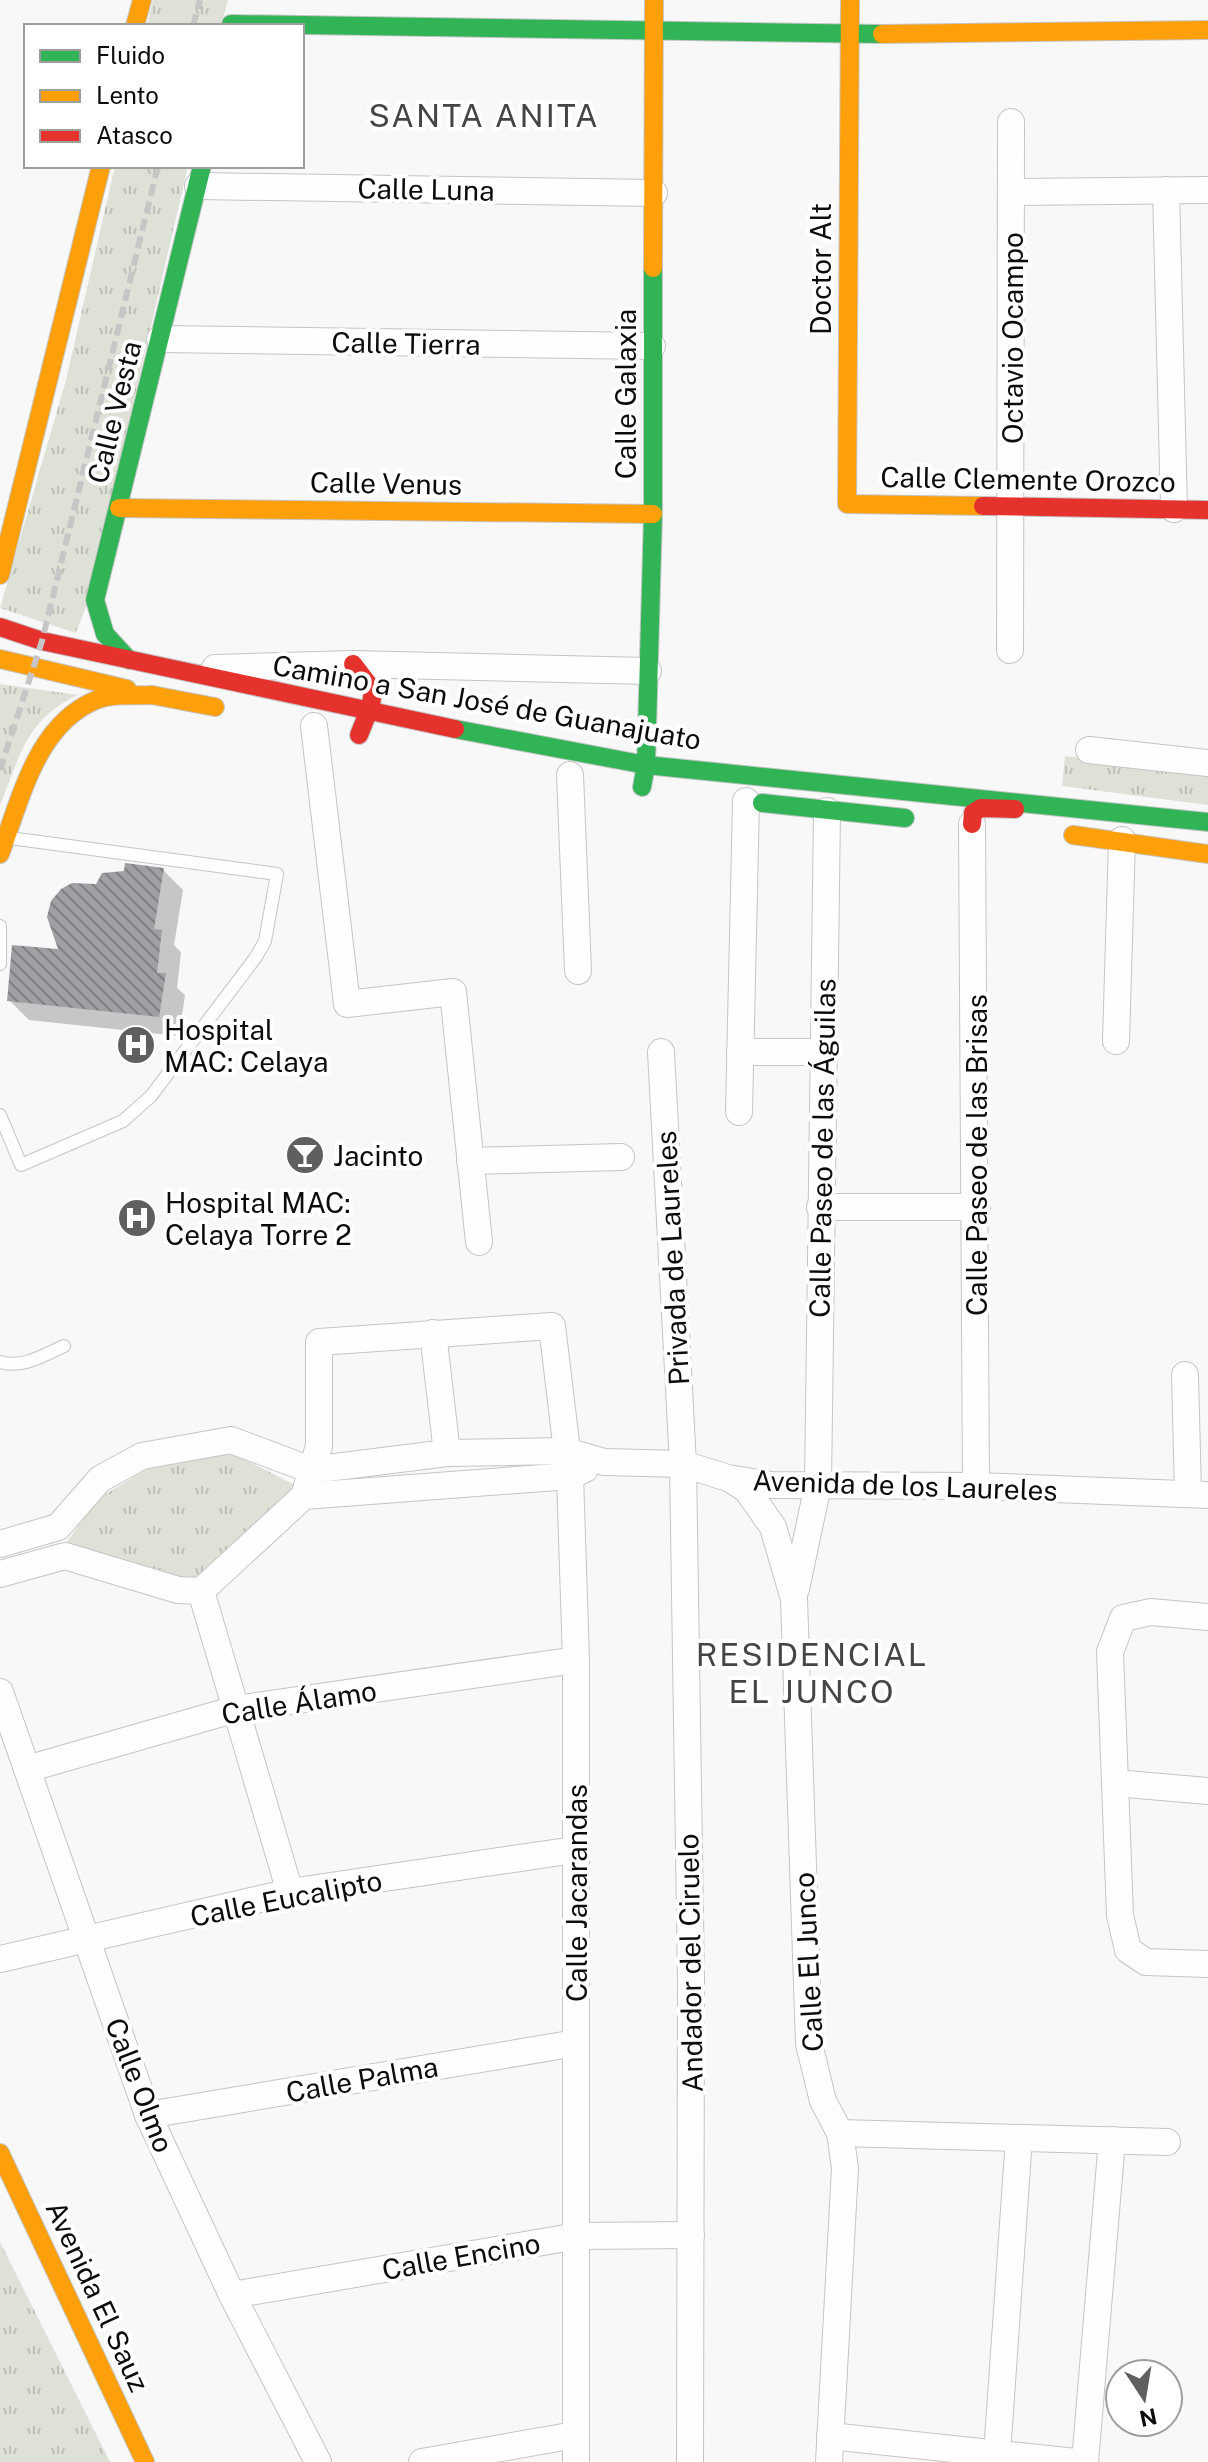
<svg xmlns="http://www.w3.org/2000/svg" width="1208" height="2462" font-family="'Public Sans',sans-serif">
  <defs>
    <pattern id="grass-tufts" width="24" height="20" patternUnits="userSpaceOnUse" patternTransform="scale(2)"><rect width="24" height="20" fill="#dee1d6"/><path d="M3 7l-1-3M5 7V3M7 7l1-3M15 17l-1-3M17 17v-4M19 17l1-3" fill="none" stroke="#bdc0b6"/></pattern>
    <pattern id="building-back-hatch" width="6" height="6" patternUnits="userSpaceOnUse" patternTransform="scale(2)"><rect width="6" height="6" fill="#9f9fa4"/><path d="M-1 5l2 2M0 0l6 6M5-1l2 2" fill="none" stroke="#808084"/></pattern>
  </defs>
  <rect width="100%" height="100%" fill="#f8f8f9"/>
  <g fill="url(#grass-tufts)">
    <polygon points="153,0 228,0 221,26 147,26"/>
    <polygon points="115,166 188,166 86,607 76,633 0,608 66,380"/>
    <path d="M0,684L78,695C25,720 21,755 0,805Z"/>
    <polygon points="1065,756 1208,774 1208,805 1062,786"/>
    <polygon points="234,1454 297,1486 195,1583 67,1542 96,1500 145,1470 180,1458"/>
    <polygon points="0,2242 110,2462 0,2462"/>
  </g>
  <polygon fill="#0003" points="163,870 183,890 174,945 181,952 177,988 185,995 179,1036 29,1020 9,1000 61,951 97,886"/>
  <polygon fill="url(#building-back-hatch)" points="125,863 164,868 154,929 162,930 157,973 166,973 159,1017 7,1001 12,945 58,949 47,917 51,901 61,889 72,883 96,884 102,873 124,871"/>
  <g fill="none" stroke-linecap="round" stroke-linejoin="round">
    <g stroke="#c5c5c6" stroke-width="14">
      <g id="lane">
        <polyline points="0,926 0,964"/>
        <polyline points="0,1115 21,1165 123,1121 151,1096 256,957 265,941 277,874 10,838"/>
        <path d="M0,1362C22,1369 44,1355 64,1346"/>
      </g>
    </g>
    <g stroke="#c5c5c6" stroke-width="28">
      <g id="street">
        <polyline points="198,186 654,193"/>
        <polyline points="1166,190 1174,509"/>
        <polyline points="1012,192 1208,190"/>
        <polyline points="160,339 652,346"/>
        <polyline points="1010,650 1011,122"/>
        <polyline points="215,668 353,664 648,671"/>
        <polyline points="314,726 347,1004 453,992 479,1242"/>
        <polyline points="1089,750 1208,763"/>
        <polyline points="570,775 578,971"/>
        <polyline points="972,824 976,1486"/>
        <polyline points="1116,1041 1122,840"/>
        <polyline points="661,1052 683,1464 691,1979 690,2462"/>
        <polyline points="740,1052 823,1052"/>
        <polyline points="739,1112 746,801"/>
        <polyline points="470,1161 621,1157"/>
        <polyline points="820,1207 977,1207"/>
        <polyline points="433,1333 447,1453"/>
        <polyline points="1185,1375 1188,1493"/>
        <polyline points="732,1480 747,1490 773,1527 794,1599 809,2044 823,2101 840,2133 845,2168 829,2462"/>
        <polyline points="304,1496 319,1446 319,1342 552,1326 570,1476 576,1660 576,2462"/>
        <polyline points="0,1544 58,1527 100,1479 142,1456 231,1440 311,1470 447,1453 566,1451 604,1462 683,1464 728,1478 771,1485 976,1486 1208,1495"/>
        <polyline points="0,1574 65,1556 178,1590 201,1591 304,1496 570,1476 585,1469"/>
        <polyline points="796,1589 818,1485 827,811"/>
        <polyline points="201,1591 290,1892"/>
        <polyline points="1208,1617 1151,1612 1123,1618 1110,1652 1120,1915 1128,1950 1146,1962 1208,1964"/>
        <polyline points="0,1692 148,2115 232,2295 318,2462"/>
        <polyline points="27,1769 236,1709 576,1660"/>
        <polyline points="1115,1783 1208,1791"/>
        <polyline points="0,1959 290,1892 574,1850"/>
        <polyline points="148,2115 576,2043"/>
        <polyline points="840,2133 1167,2142"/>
        <polyline points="232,2295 578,2236 691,2235"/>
        <polyline points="830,2436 1076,2462"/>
        <polyline points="997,2454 1019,2138"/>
        <polyline points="422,2462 575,2435"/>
        <polyline points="1085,2462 1112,2140"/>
      </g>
    </g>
    <g stroke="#c5c5c6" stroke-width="20">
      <g id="fast">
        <polyline points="231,24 882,34"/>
        <polyline points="129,660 105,634 95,600 202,166"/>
        <polyline points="455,729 646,765 1208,822"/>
        <polyline points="642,787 646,765 653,514 653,268"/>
        <polyline points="762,803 905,818"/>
      </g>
    </g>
    <g stroke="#c5c5c6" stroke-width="20">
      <g id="slow">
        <polyline points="850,0 847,504 983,506"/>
        <polyline points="135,26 142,0"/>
        <polyline points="882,34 1208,30"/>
        <polyline points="653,268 654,0"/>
        <polyline points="119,508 653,514"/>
        <polyline points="0,575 101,166"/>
        <polyline points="0,659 127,689"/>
        <polyline points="152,695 215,707"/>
        <polyline points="1073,835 1208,854"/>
        <path d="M0,854C21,799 36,725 96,700C113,693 134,696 152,695"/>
        <polyline points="0,2153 145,2462"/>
      </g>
    </g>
    <g stroke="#c5c5c6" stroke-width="20">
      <g id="jam">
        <polyline points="983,506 1208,510"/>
        <polyline points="0,627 42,641 455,729"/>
        <polyline points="353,664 373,690 371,705 359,735"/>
        <polyline points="972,824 973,813 981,808 1015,809"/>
      </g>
    </g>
    <use href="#lane" stroke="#fefefe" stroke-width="12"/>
    <use href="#street" stroke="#fefefe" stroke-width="26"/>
    <use href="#fast" stroke="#30b455" stroke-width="18"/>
    <use href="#slow" stroke="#ff9f0a" stroke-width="18"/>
    <use href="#jam" stroke="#e5322d" stroke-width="18"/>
    <g stroke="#c6c6c6" stroke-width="6" stroke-dasharray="12 6" stroke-linecap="butt">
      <polyline points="193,26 200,0"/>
      <polyline points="0,770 42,641 158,166"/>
    </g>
  </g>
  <defs>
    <g id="hospital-disc" transform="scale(2)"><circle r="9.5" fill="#5f5f5f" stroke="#fff"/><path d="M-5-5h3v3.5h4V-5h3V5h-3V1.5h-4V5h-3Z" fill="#fff"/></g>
    <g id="bar-disc" transform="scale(2)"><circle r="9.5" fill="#5f5f5f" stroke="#fff"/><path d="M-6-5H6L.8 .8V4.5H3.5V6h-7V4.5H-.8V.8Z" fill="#fff"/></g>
  </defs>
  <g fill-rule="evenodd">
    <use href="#hospital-disc" x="136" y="1045"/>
    <use href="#bar-disc" x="305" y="1155"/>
    <use href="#hospital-disc" x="137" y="1218"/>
  </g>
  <g text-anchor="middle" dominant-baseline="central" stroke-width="8" stroke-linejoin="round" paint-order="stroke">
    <g font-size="28" fill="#0c0c0c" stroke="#fff">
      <text transform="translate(426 189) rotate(1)">Calle Luna</text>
      <text transform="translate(820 269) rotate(-90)">Doctor Alt</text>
      <text transform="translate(1012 338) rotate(-90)">Octavio Ocampo</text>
      <text transform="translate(406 343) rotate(1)">Calle Tierra</text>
      <text transform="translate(625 394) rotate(-90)">Calle Galaxia</text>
      <text transform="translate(114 412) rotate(-76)">Calle Vesta</text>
      <text transform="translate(1028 479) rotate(1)">Calle Clemente Orozco</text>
      <text transform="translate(386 483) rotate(1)">Calle Venus</text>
      <text transform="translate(487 702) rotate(10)">Camino a San José de Guanajuato</text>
      <text transform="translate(822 1148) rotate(-89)">Calle Paseo de las Águilas</text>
      <text transform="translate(976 1155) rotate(-90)">Calle Paseo de las Brisas</text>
      <text transform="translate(672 1258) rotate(-93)">Privada de Laureles</text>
      <text transform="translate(905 1485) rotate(2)">Avenida de los Laureles</text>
      <text transform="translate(299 1702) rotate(-9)">Calle Álamo</text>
      <text transform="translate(576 1893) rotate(-90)">Calle Jacarandas</text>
      <text transform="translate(286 1898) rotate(-11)">Calle Eucalipto</text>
      <text transform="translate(808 1962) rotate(-93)">Calle El Junco</text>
      <text transform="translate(690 1963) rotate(-91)">Andador del Ciruelo</text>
      <text transform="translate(362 2079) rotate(-10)">Calle Palma</text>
      <text transform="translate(140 2085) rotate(69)">Calle Olmo</text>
      <text transform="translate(461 2256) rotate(-10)">Calle Encino</text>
      <text transform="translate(98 2296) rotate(65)">Avenida El Sauz</text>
    </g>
    <g font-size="28" fill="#0c0c0c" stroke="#fff" text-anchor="start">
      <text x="164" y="1029">Hospital<tspan x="164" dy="32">MAC: Celaya</tspan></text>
      <text x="333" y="1155">Jacinto</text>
      <text x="165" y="1202">Hospital MAC:<tspan x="165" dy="32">Celaya Torre 2</tspan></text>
    </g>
    <g font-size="32" letter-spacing="2" fill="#454546" stroke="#fff">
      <text x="484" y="115">SANTA ANITA</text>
      <text x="812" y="1654">RESIDENCIAL<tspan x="812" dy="37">EL JUNCO</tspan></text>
    </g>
  </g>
  <rect x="24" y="24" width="280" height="144" fill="#ffffff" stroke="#9e9e9e" stroke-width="2"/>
  <rect x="40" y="50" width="40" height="12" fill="#30b455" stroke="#9e9e9e" stroke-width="2"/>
  <text x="96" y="64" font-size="24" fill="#0c0c0c">Fluido</text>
  <rect x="40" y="90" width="40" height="12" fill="#ff9f0a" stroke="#9e9e9e" stroke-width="2"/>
  <text x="96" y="104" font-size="24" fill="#0c0c0c">Lento</text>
  <rect x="40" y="130" width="40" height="12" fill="#e5322d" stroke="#9e9e9e" stroke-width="2"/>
  <text x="96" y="144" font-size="24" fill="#0c0c0c">Atasco</text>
  <g transform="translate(1144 2398) rotate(168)"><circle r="38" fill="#ffffff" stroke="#9e9e9e" stroke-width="2"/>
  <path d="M0-6L14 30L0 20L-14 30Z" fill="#5f5f5f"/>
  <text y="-12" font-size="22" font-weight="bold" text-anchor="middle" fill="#0c0c0c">N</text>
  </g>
</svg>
